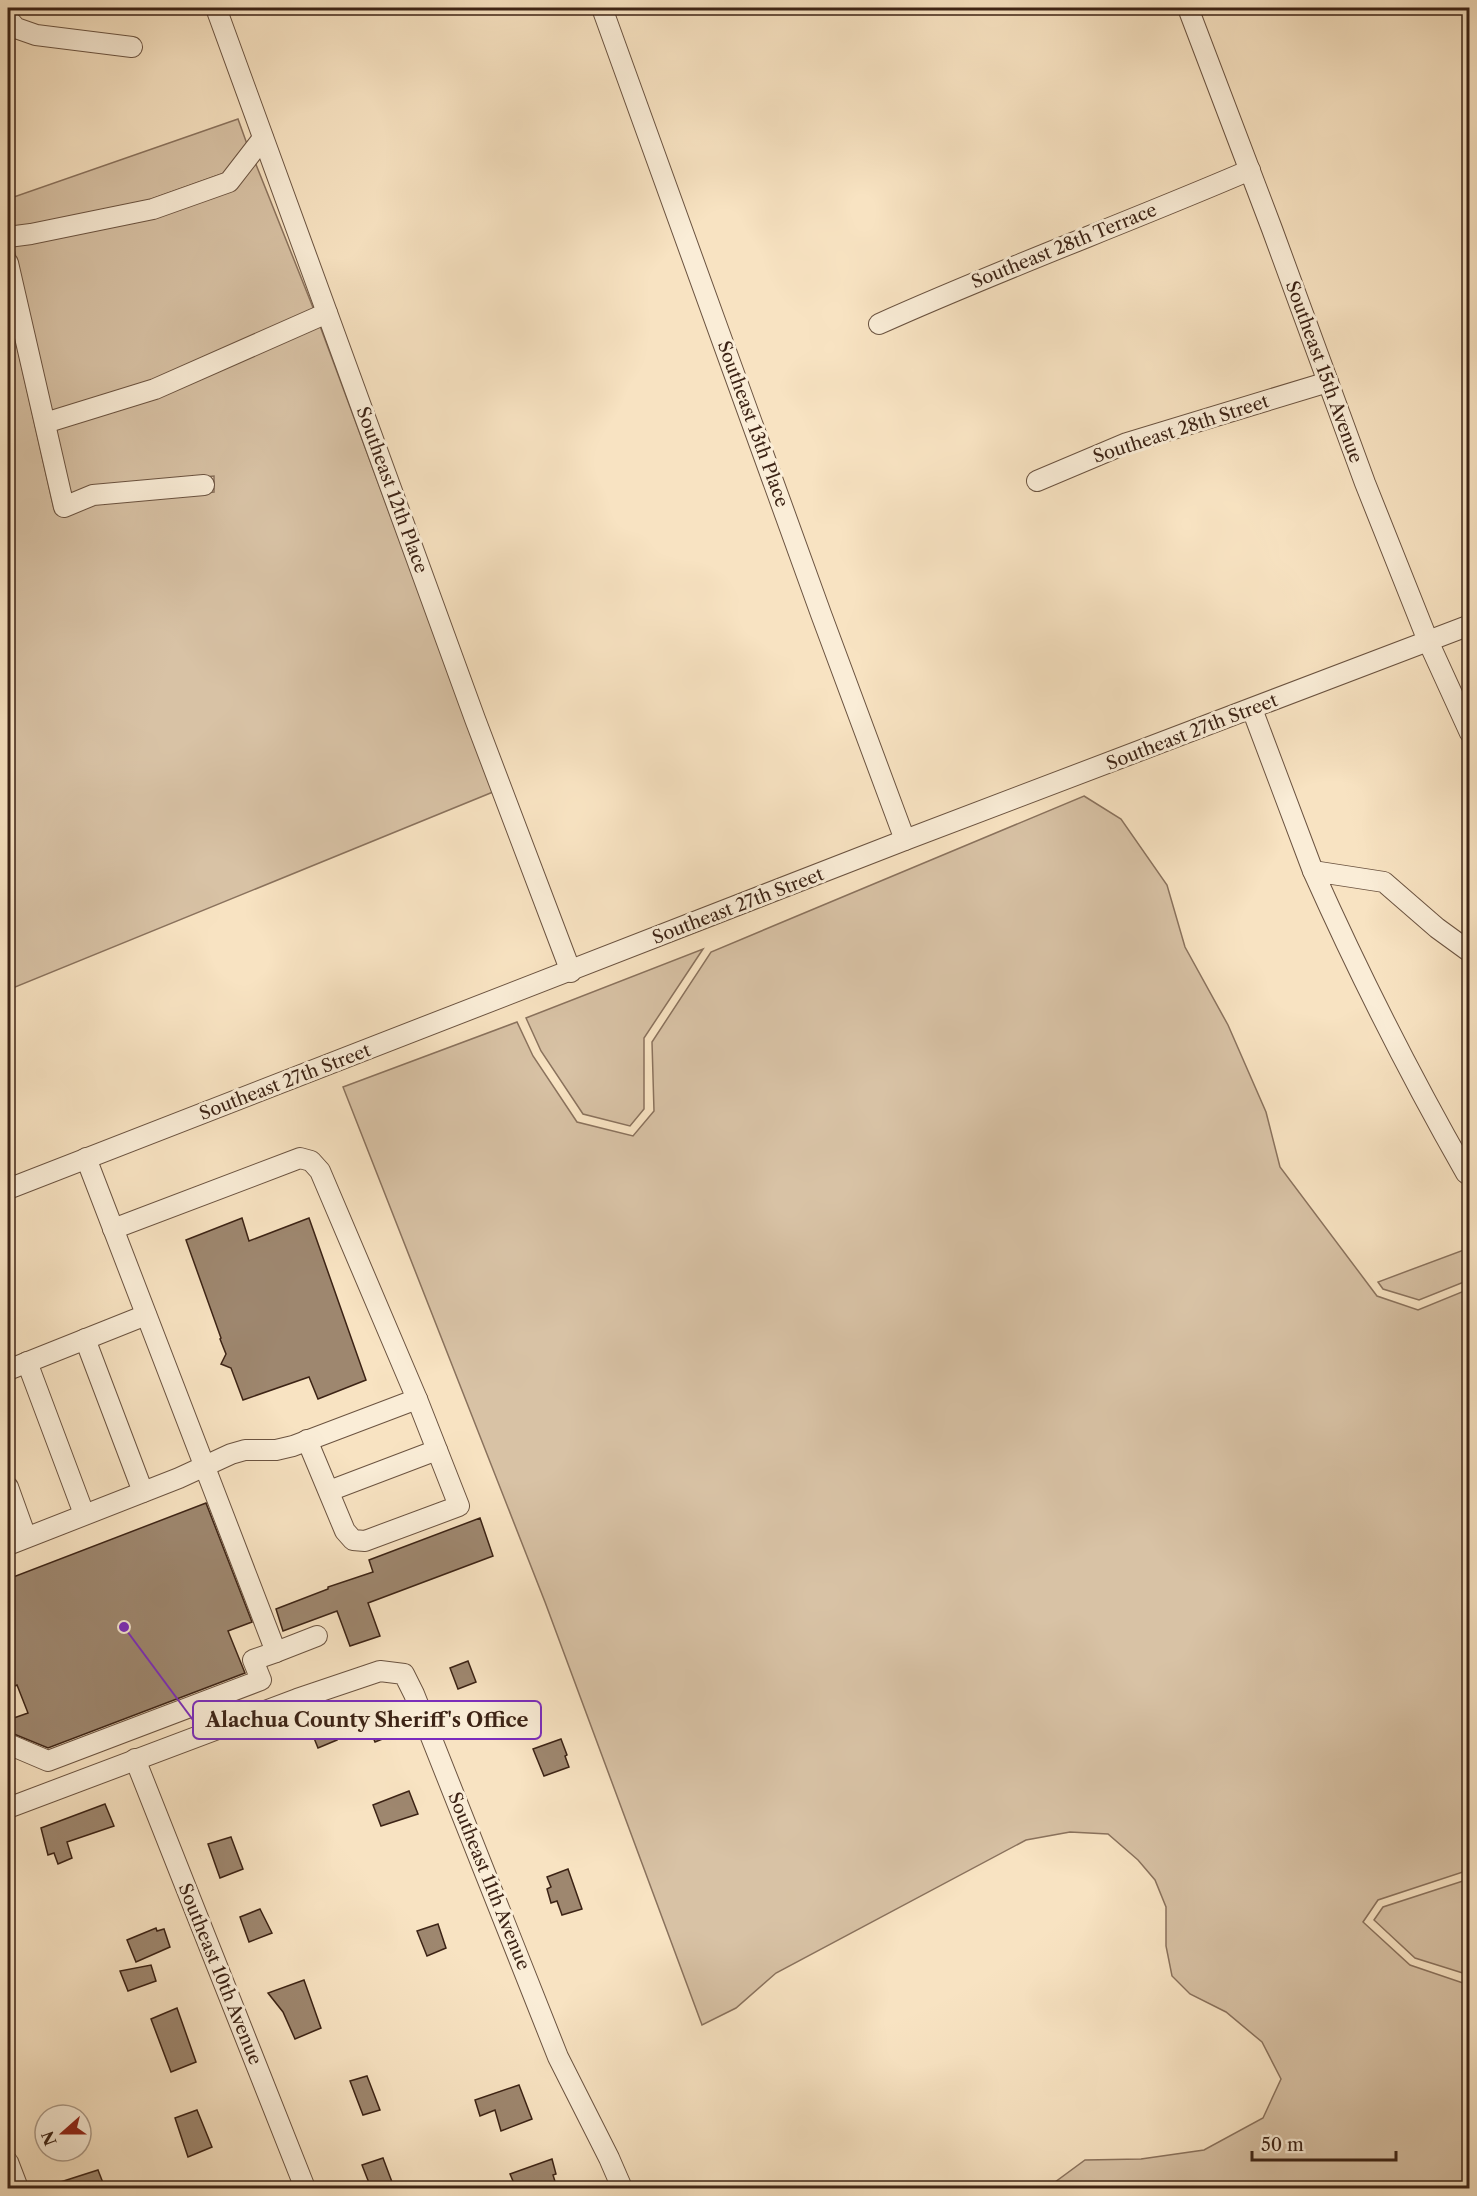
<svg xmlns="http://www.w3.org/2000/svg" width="1477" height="2196" font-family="'Libre Caslon Text',serif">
  <rect width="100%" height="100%" fill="#f8e3c2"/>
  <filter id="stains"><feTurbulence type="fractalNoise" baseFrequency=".00333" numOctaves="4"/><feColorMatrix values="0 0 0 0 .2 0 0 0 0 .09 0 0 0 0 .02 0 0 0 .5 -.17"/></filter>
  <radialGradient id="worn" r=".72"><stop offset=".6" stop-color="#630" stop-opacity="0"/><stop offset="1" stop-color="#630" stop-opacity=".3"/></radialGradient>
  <g fill="#d8c2a5" stroke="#8a725d" stroke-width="1.5">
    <polygon points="238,119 247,144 223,175 151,201 30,225 8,227 8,199"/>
    <polygon points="255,162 314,310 152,382 52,412 13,245 32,242"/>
    <polygon points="8,306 54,509 67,515 95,504 214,492 214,476 128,483 71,495 55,429 320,326 493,792 8,990"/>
    <polygon points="1084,796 1121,819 1167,885 1185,947 1228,1025 1266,1112 1280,1167 1377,1296 1418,1310 1469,1289 1469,1870 1378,1900 1363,1922 1410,1965 1469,1985 1469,2188 1047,2188 1085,2160 1141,2159 1204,2150 1263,2118 1281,2079 1262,2042 1226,2012 1190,1994 1172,1976 1166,1946 1166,1907 1155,1880 1138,1860 1108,1834 1070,1832 1026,1840 776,1973 736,2008 702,2025 545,1602 343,1087 517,1022 533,1056 577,1122 633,1136 654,1111 652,1042 711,952"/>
    <polygon points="703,949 644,1038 644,1109 630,1126 583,1114 541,1051 526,1018"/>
    <polygon points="1469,1248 1469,1280 1419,1300 1383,1289 1378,1282"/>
    <polygon points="1469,1879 1469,1975 1415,1958 1374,1920 1383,1907"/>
  </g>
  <g fill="#9e876f" stroke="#3c2315" stroke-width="1.5">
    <polygon points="242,1218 249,1241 309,1218 366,1380 318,1399 309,1377 243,1400 231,1368 221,1364 226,1354 220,1339 221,1338 186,1240"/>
    <polygon points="206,1503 252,1622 228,1631 245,1673 48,1748 9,1732 8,1720 28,1713 17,1685 8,1689 8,1579"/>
    <polygon points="480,1518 493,1556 368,1603 380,1636 350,1646 337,1611 283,1631 276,1609 328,1589 328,1587 373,1572 369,1560"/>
    <polygon points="468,1661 476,1682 458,1689 450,1668"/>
    <polygon points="385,1703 395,1734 375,1742 363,1713 372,1710 370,1706"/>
    <polygon points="330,1721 337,1740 318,1748 310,1728"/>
    <polygon points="561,1739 567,1755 565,1756 569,1767 544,1776 533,1749"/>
    <polygon points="409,1791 418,1814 381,1826 373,1805"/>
    <polygon points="105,1804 114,1826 67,1842 72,1858 58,1864 54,1853 48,1855 41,1828"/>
    <polygon points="231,1837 243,1869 220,1878 208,1844"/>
    <polygon points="568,1869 582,1909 562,1915 557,1901 551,1903 547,1889 551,1887 547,1877"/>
    <polygon points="260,1909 272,1933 249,1942 240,1917"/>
    <polygon points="438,1924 446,1948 427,1956 417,1931"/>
    <polygon points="156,1928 157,1931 164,1929 170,1947 136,1962 127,1940"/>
    <polygon points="151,1965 156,1981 128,1991 120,1971"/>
    <polygon points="304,1980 321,2028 295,2039 283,2012 268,1993"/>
    <polygon points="177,2008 196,2062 171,2072 151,2019"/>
    <polygon points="367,2076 380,2110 363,2115 350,2081"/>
    <polygon points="519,2085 532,2119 501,2131 495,2110 480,2116 475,2100"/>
    <polygon points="197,2110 212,2147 188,2157 175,2118"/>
    <polygon points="383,2158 392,2182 371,2188 362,2165"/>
    <polygon points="552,2159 556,2174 553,2175 557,2188 516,2188 510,2174"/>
    <polygon points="98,2170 105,2188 52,2188 51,2185"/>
  </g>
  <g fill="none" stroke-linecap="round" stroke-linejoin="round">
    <g stroke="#6b5340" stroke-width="22">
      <g id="minor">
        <polyline points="216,8 475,719 571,972"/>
        <polyline points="602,8 821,614 905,840"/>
        <polyline points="1188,8 1272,229 1365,483 1428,641 1470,733"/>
        <polyline points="8,19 16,28 36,35 132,47"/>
        <polyline points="8,237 31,234 153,209 229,182 263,138"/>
        <polyline points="8,263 64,507 93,495 204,485"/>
        <path d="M879,324C1001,269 1127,223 1250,170"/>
        <polyline points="45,423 155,389 327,313"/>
        <polyline points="1037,481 1127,443 1328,382"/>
        <polyline points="1252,709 1313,871"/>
        <path d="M1470,952L1437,928L1384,882L1313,871C1359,974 1410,1075 1466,1173L1470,1176"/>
        <polyline points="8,1189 905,840 1470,625"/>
        <polyline points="85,1339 143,1492"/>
        <polyline points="27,1362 84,1514"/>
        <polyline points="8,1370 146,1315"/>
        <polyline points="307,1440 345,1531 353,1540 365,1541 459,1506 417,1399"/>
        <polyline points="8,1487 26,1537"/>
        <polyline points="329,1491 437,1450"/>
        <polyline points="8,1545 179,1478 231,1454 245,1450 276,1450 293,1446 417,1399 320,1171 311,1161 300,1158 113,1229"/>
        <polyline points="276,1652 317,1636"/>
        <polyline points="8,1744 48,1761 261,1680 253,1660 276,1652 86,1158"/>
        <polyline points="135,1759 305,2188"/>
        <polyline points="8,1808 297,1699 380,1671 404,1674 414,1694 558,2057 609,2158 622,2188"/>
        <polyline points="8,2162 18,2188"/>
      </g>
    </g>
    <use href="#minor" stroke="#faedd7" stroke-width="20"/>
  </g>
  <g text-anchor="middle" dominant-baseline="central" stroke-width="6" stroke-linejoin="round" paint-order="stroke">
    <g font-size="18" fill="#3c2315" stroke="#faedd7">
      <text transform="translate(1064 246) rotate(-22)">Southeast 28th Terrace</text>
      <text transform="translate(1324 372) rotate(70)">Southeast 15th Avenue</text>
      <text transform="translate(753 424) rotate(70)">Southeast 13th Place</text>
      <text transform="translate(1181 429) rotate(-18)">Southeast 28th Street</text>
      <text transform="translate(392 490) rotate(70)">Southeast 12th Place</text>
      <text transform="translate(1192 732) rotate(-21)">Southeast 27th Street</text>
      <text transform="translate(738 906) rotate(-21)">Southeast 27th Street</text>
      <text transform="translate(285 1082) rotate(-21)">Southeast 27th Street</text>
      <text transform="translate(489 1881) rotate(68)">Southeast 11th Avenue</text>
      <text transform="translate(220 1974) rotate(68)">Southeast 10th Avenue</text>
    </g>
  </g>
  <path fill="none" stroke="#7b2cbf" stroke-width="2" d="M124 1627L193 1720"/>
  <circle fill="#7b2cbf" stroke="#faedd7" stroke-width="2" cx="124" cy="1627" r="6"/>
  <rect fill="#faedd7" stroke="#7b2cbf" stroke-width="2" x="193" y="1701" width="348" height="38" rx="6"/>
  <g font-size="20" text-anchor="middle" font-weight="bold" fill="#3c2315">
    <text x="367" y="1727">Alachua County Sheriff's Office</text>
  </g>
  <rect width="1477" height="2196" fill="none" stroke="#f8e3c2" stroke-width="30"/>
  <rect x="9" y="9" width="1459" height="2178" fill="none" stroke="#3c2315" stroke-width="3"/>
  <rect x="15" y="15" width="1447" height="2166" fill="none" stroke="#3c2315" stroke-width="1.5"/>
  <g transform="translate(63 2133) rotate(249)"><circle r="28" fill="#faedd7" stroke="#ae9c89" stroke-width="1.5"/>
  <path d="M0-4.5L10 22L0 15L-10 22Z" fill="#8f2418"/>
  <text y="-9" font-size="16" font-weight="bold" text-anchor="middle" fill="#3c2315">N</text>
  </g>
  <path d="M1252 2151v9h144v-9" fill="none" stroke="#3c2315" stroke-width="3"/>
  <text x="1261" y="2151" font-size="18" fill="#3c2315" stroke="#faedd7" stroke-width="4.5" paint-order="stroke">50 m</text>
  <rect width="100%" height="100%" filter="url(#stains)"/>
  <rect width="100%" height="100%" fill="url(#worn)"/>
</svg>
